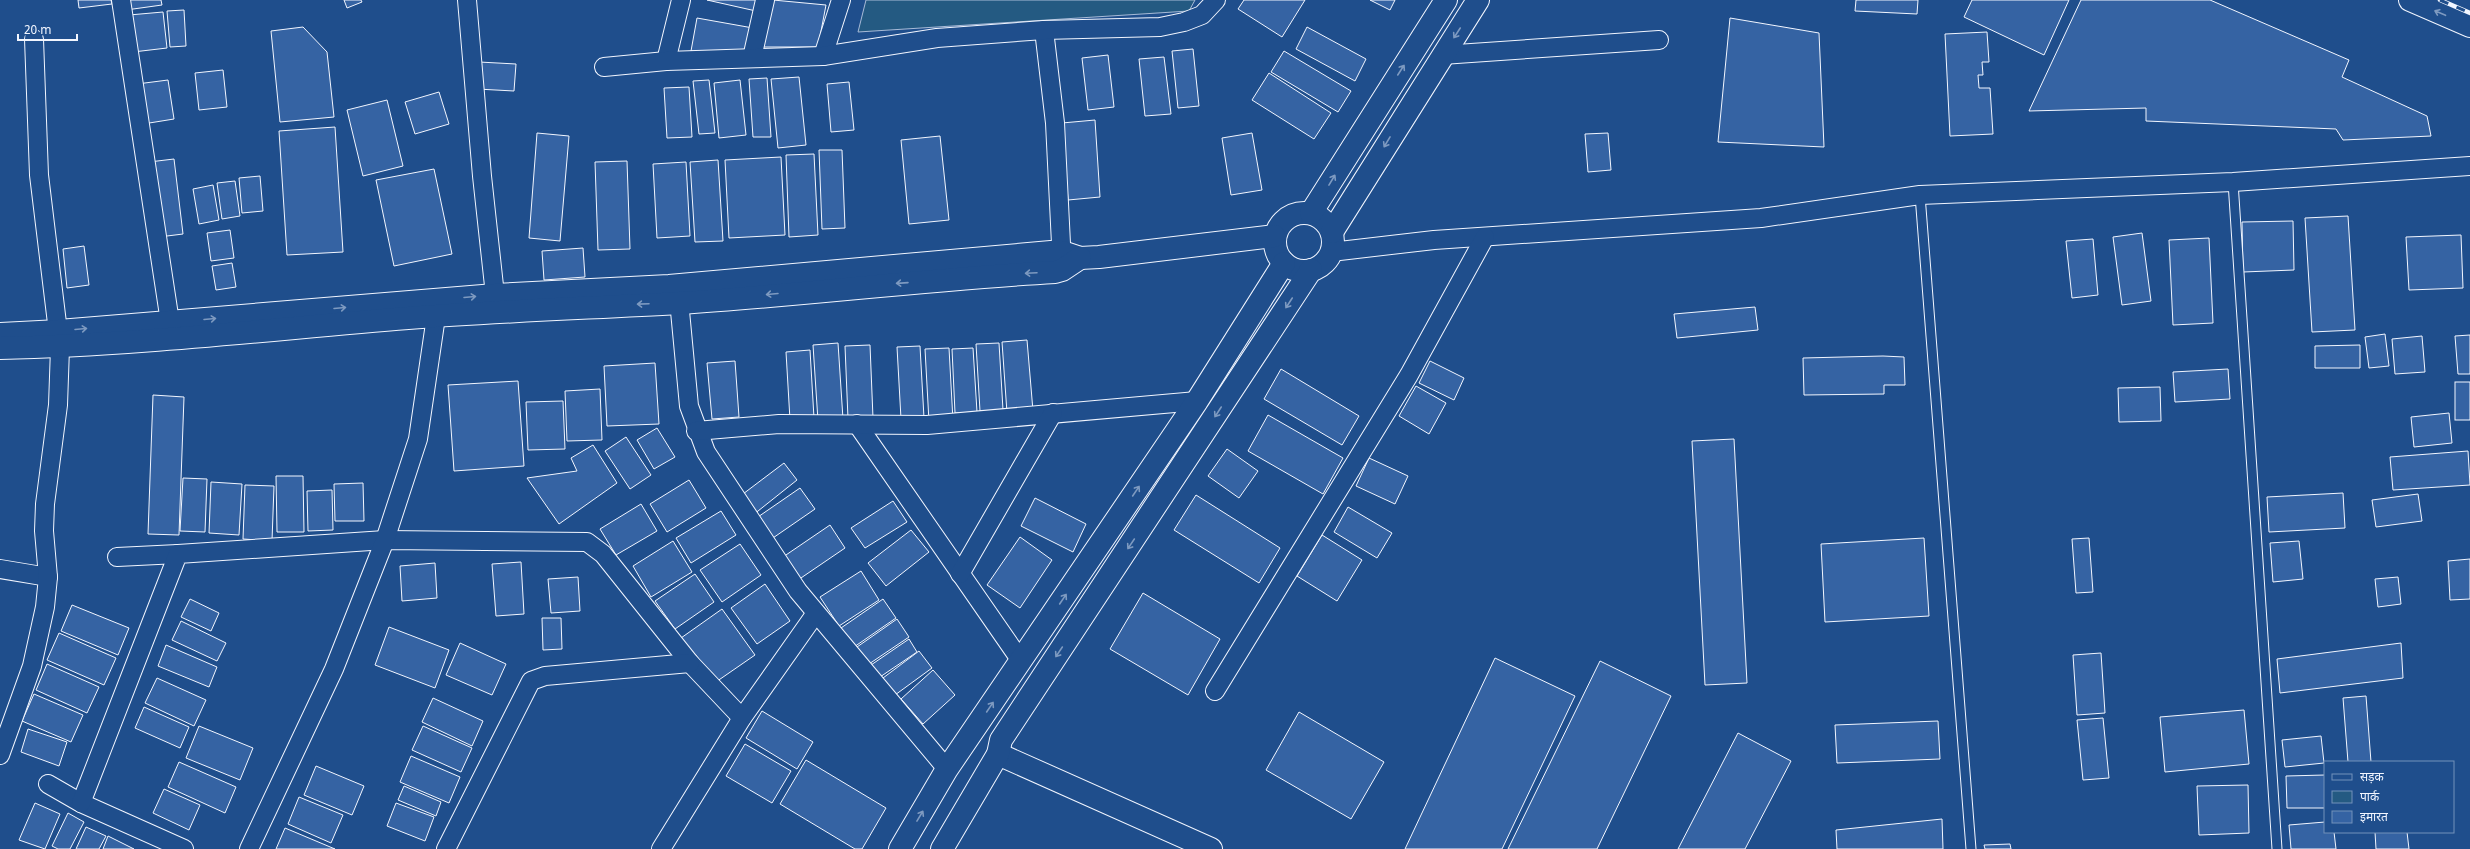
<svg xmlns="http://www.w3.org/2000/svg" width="2470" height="849" font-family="Georgia,'Noto Sans Devanagari',serif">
  <rect width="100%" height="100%" fill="#1f4e8c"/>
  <polygon fill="#245a82" stroke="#a8bbd7" points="866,0 1195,0 1189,11 858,32"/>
  <g fill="#3563a3" stroke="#f2f6ff">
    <polygon points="78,0 111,0 112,4 79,8"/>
    <polygon points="124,0 161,0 162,5 126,10"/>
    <polygon points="344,0 361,0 362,2 347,8"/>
    <polygon points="707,0 759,0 756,11"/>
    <polygon points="773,0 826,5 818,47 762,47"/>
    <polygon points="1244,0 1305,0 1282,37 1238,9"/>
    <polygon points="1370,0 1395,0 1390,10"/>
    <polygon points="1856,0 1918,0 1917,14 1855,11"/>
    <polygon points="1972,0 2069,0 2044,55 1964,17"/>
    <polygon points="2081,0 2210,0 2349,60 2342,77 2427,116 2431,136 2343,140 2336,129 2146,121 2146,108 2029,111"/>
    <polygon points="184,10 186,46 170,47 167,11"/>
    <polygon points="163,12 167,48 133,52 129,15"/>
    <polygon points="697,18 753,28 746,52 691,51"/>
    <polygon points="1730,18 1819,33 1824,147 1718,142"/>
    <polygon points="303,27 327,52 334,117 280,122 271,31"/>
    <polygon points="1307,27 1366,59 1355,81 1296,49"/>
    <polygon points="1987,32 1989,62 1982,62 1983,75 1978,75 1979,88 1990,88 1993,134 1950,136 1945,34"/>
    <polygon points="1193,49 1199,106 1178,108 1172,51"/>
    <polygon points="1284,51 1351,91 1338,112 1271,72"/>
    <polygon points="1108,55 1114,107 1088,110 1082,58"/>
    <polygon points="1164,57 1171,114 1145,116 1139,59"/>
    <polygon points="479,62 516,64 514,91 477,89"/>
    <polygon points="223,70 227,107 199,110 195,73"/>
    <polygon points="1269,73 1331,113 1314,139 1252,100"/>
    <polygon points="799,77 806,145 778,148 771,79"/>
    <polygon points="767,78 771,137 753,137 749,79"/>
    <polygon points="168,80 174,119 143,124 137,84"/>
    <polygon points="709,80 715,133 699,134 693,81"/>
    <polygon points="740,80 746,135 719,138 714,83"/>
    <polygon points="849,82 854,130 831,132 827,84"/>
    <polygon points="689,87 692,137 667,138 664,88"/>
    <polygon points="439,92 449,124 415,134 405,102"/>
    <polygon points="387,100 403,166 363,176 347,110"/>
    <polygon points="1095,120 1100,197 1068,200 1062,123"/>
    <polygon points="335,127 343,252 287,255 279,131"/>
    <polygon points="537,133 569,136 560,241 529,238"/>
    <polygon points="1252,133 1262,190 1231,195 1222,138"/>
    <polygon points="1608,133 1611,170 1588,172 1585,134"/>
    <polygon points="940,136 949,220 909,224 901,140"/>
    <polygon points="819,150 842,150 845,228 822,229"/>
    <polygon points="814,154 818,235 789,237 786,155"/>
    <polygon points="781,157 785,235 729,238 725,160"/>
    <polygon points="174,159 183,234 159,237 149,162"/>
    <polygon points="718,160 723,241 695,242 690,162"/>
    <polygon points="627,161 630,249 598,250 595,162"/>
    <polygon points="686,162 690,236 657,238 653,164"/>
    <polygon points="434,169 452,254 394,266 376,180"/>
    <polygon points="260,176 263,211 242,213 239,178"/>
    <polygon points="235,181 240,216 222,219 217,183"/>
    <polygon points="213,185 219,220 199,224 193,189"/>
    <polygon points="2348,216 2355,330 2312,332 2305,218"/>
    <polygon points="2293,221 2294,270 2243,272 2242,222"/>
    <polygon points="230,230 234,258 211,261 207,233"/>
    <polygon points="2142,233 2151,301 2122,305 2113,237"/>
    <polygon points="2461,235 2463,288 2409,290 2406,237"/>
    <polygon points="2209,238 2213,323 2173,325 2169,240"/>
    <polygon points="2093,239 2098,295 2072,298 2066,241"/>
    <polygon points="84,246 89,285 67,288 63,249"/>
    <polygon points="583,248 585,277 544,280 542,251"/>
    <polygon points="232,263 236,287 216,290 212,266"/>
    <polygon points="1755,307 1758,330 1677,338 1674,314"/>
    <polygon points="2385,334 2389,366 2369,368 2365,337"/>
    <polygon points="2470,335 2470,374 2458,374 2455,336"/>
    <polygon points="2422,336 2425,372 2395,374 2392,339"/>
    <polygon points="1027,340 1033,411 1007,413 1002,342"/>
    <polygon points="838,343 843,419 818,421 813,345"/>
    <polygon points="999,343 1003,410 980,411 976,344"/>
    <polygon points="870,345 873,418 848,419 845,346"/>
    <polygon points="2360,345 2360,368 2315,368 2315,346"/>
    <polygon points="920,346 924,418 901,419 897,347"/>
    <polygon points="949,348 953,421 929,422 925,349"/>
    <polygon points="973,348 977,412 955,413 952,349"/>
    <polygon points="810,350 814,418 790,420 786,352"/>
    <polygon points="1883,356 1904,357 1905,385 1884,385 1884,394 1804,395 1803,358"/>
    <polygon points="735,361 739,417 712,419 707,363"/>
    <polygon points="1430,361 1464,378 1454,400 1419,383"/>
    <polygon points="655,363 659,424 607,426 604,366"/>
    <polygon points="1281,369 1359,416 1342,445 1264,399"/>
    <polygon points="2228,369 2230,399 2175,402 2173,372"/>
    <polygon points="518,381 524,466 454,471 448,385"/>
    <rect x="2455" y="382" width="15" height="38"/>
    <polygon points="1416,386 1446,403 1429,434 1399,416"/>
    <polygon points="2160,387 2161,421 2119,422 2118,388"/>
    <polygon points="600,389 602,440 567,441 565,391"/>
    <polygon points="153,395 184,397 179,535 148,534"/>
    <polygon points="563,401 565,449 528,450 526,402"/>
    <polygon points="2449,413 2452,443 2414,447 2411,417"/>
    <polygon points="1268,415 1343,458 1323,494 1248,451"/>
    <polygon points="657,428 675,457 654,469 637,440"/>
    <polygon points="626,437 651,475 630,489 605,451"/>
    <polygon points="1734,439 1747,683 1705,685 1692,441"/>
    <polygon points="593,445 617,483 559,524 527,478 577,471 571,458"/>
    <polygon points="1227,449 1258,471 1239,498 1208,476"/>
    <polygon points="2468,451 2470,485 2393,490 2390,457"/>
    <polygon points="1369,458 1408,476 1395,504 1356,486"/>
    <polygon points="784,463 797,480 753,515 739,497"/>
    <polygon points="276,476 303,476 304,532 277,532"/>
    <polygon points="183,478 207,479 205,532 180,531"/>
    <polygon points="689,480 706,508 667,532 650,504"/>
    <polygon points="211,482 242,484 239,535 209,533"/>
    <polygon points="363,483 364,521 335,521 334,484"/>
    <polygon points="245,485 274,486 272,541 243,539"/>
    <polygon points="800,488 815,509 770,540 755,519"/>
    <polygon points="332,490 333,530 308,531 307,491"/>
    <polygon points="2343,493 2345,528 2269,532 2267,497"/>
    <polygon points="2418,494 2422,521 2376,527 2372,500"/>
    <polygon points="1196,495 1280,548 1259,583 1174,530"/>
    <polygon points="1035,498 1086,524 1073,552 1021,526"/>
    <polygon points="893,501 907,522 865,548 851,528"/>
    <polygon points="641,504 657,531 616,555 600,529"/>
    <polygon points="1348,507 1392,533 1377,558 1334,532"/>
    <polygon points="721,511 736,535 691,563 676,538"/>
    <polygon points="830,525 845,548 798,580 783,557"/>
    <polygon points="911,530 929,552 886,586 868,563"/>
    <polygon points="1322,535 1362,560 1337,601 1297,576"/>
    <polygon points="1020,537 1052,560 1020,608 987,585"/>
    <polygon points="1924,538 1929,616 1825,622 1821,544"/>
    <polygon points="2089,538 2093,592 2076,593 2072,539"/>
    <polygon points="673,541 692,572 651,597 633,566"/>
    <polygon points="2299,541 2303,579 2273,582 2270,543"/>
    <polygon points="740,544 761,575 722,602 700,570"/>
    <polygon points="2470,559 2470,599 2450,600 2448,561"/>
    <polygon points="521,562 524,614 496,616 492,564"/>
    <polygon points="435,563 437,598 402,601 400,566"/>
    <polygon points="861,571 879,600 839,626 820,597"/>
    <polygon points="695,574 714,602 675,629 655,601"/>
    <polygon points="578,577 580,611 551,613 548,579"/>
    <polygon points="2398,577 2401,604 2378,607 2375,579"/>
    <polygon points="765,584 790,621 757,644 731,608"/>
    <polygon points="1143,593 1220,639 1188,695 1110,649"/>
    <polygon points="190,599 219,613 211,631 181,617"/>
    <polygon points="883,599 896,618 854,647 841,628"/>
    <polygon points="72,605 129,628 118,655 61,631"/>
    <polygon points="722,609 755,655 713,684 681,638"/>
    <polygon points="542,618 561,618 562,649 543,650"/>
    <polygon points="897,619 909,637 869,664 857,647"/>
    <polygon points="181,621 226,643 217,661 172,640"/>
    <polygon points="389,627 449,650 435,688 375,665"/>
    <polygon points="59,633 116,658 104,685 47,660"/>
    <polygon points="909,639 917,652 880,677 871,665"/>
    <polygon points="460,643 506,664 492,695 446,675"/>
    <polygon points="2401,643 2403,678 2280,693 2277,659"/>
    <polygon points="166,645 217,667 209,687 158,666"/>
    <polygon points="919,651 932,668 895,695 883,678"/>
    <polygon points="2101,653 2105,713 2077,715 2073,655"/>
    <polygon points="1495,658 1575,696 1502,849 1405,849"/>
    <polygon points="1600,661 1671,696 1597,849 1508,849"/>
    <polygon points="47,664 99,687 87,713 36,690"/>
    <polygon points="933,670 955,695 923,724 901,699"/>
    <polygon points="157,678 206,700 194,726 145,703"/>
    <polygon points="34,694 83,715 71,742 22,721"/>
    <polygon points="2366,696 2371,762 2348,762 2343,698"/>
    <polygon points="433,698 483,721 472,746 422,722"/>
    <polygon points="144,707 189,727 180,748 135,728"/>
    <polygon points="2244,710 2249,764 2165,772 2160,717"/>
    <polygon points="762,711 813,742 797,769 746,738"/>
    <polygon points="1299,712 1384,762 1351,819 1266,770"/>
    <polygon points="2103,718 2109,778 2083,780 2077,720"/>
    <polygon points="1938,721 1940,759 1837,763 1835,725"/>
    <polygon points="199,726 253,748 240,780 186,758"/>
    <polygon points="423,726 472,748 461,772 412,750"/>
    <polygon points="28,729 67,742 59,766 21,752"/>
    <polygon points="1738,733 1791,761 1745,849 1678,849"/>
    <polygon points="2321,736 2324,763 2285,767 2282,740"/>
    <polygon points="745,744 791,771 772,803 726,776"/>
    <polygon points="411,756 460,777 449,803 400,782"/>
    <polygon points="806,760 886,808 862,849 855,849 780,804"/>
    <polygon points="179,762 236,787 225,813 168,787"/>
    <polygon points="316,766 364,786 352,815 304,795"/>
    <polygon points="2325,775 2325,808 2287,808 2286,776"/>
    <polygon points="2248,785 2249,833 2199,835 2197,786"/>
    <polygon points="404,786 441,802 436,816 398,800"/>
    <polygon points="164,789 200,805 189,830 153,813"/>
    <polygon points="299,797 343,815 331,843 288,824"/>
    <polygon points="35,803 60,814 45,849 19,840"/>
    <polygon points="396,803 434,817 425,841 387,826"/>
    <polygon points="68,813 84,822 70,849 58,849 52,846"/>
    <polygon points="1942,819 1943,849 1837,849 1836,830"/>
    <polygon points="2325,822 2325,832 2334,832 2336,849 2291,849 2289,825"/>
    <polygon points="86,827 106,836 99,849 76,849"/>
    <polygon points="285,828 335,849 276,849"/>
    <polygon points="2375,832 2407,832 2409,849 2376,849"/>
    <polygon points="108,836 134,849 103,849"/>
    <polygon points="2010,844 2011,849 1985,849 1984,845"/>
  </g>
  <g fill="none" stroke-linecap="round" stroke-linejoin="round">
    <g stroke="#f2f6ff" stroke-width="11">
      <g id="service">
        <polyline points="2233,182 2277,849"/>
        <polyline points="1920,195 1971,849"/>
      </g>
    </g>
    <g stroke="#f2f6ff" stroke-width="20">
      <g id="minor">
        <polyline points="121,0 170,322"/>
        <polyline points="467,0 482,176 495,295"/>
        <polyline points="1044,30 1055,123 1062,264"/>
        <polyline points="1442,55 1659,40"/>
        <polyline points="823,56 841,0"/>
        <polyline points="752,58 765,0"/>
        <polyline points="666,61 681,0"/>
        <polyline points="604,67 666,61 823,56 937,38 1044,30 1160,27 1184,22 1202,15 1216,0"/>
        <polyline points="1331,252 1434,240 1761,218 1920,195 2233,182 2470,166"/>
        <polyline points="678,290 689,406 706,452 798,591 947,769"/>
        <polyline points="857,424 1021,661"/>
        <polyline points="696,431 779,424 927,425 1197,401"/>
        <polyline points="117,557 178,554"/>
        <polyline points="0,569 48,577"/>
        <polyline points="960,574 1053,413"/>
        <polyline points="1215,691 1409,375 1485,237"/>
        <polyline points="0,755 32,666 45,607 48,577 44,531 45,504 58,405 60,348 39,175 34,39"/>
        <polyline points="48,784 81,803 184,849"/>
        <polyline points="81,803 178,554 385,540 587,542 603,554 690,663 742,718"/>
        <polyline points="249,849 334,669 385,540 418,439 438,303"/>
        <polyline points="446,849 531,681 545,676 690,663"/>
        <polyline points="661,849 742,718 816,613"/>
      </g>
    </g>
    <g stroke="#f2f6ff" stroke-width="24">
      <g id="tertiary">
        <circle cx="1304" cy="242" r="29"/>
        <polyline points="1311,213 1446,0"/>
        <polyline points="1332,232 1478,0"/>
        <polyline points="0,334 59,331 495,295 669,286 1051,252 1062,252 1080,258 1099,257 1274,236"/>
        <path d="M0,348C137,345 272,329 408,318C498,311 589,308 679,303C804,295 929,279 1055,272L1062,270L1080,258"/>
        <polyline points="998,754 1211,849"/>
        <polyline points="900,849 947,769 1197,401 1284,263"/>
        <polyline points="942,849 998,754 1001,740 1311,270"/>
      </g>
    </g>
    <g stroke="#f2f6ff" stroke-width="24">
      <polyline id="primary" points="2410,0 2470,26"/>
    </g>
    <use href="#service" stroke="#1f4e8c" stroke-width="9"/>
    <use href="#minor" stroke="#1f4e8c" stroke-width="18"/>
    <use href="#tertiary" stroke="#1f4e8c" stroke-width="22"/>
    <use href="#primary" stroke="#1f4e8c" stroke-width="22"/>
    <g stroke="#f2f6ff" stroke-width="4.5">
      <polyline id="rail" points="2440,0 2470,13"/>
    </g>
    <use href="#rail" stroke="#1f4e8c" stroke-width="3" stroke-dasharray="9" stroke-linecap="butt"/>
  </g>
  <defs><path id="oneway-shaft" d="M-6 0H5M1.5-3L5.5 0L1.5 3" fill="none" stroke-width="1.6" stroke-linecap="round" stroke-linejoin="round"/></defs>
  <g stroke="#7e9ac0">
    <use href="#oneway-shaft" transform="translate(2440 13) rotate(-157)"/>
    <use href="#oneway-shaft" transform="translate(1457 33) rotate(123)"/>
    <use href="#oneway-shaft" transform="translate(1401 70) rotate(-57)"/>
    <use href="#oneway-shaft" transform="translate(1387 142) rotate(121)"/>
    <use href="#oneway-shaft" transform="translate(1332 180) rotate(-59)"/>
    <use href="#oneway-shaft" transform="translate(1031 273) rotate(177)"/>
    <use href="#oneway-shaft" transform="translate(902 283) rotate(176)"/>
    <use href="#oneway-shaft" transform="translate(772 294) rotate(175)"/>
    <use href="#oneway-shaft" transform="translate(470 297) rotate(-5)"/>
    <use href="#oneway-shaft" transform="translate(1289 303) rotate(123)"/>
    <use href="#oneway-shaft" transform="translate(643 304) rotate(178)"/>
    <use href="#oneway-shaft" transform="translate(340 308) rotate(-5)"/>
    <use href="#oneway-shaft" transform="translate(210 319) rotate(-5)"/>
    <use href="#oneway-shaft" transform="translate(81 329) rotate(-5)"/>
    <use href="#oneway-shaft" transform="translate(1218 412) rotate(123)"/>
    <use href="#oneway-shaft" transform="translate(1136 491) rotate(-56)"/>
    <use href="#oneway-shaft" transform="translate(1131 544) rotate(124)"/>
    <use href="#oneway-shaft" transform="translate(1063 599) rotate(-56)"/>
    <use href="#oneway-shaft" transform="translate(1059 652) rotate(124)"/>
    <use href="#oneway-shaft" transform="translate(990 707) rotate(-56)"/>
    <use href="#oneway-shaft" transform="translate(920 816) rotate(-59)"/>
  </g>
  <rect x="2324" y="761" width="130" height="72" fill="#1f4e8c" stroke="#7391ba"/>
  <rect x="2332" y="774" width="20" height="6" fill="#1f4e8c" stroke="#7391ba"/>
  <text x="2360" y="781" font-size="12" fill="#f2f6ff">सड़क</text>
  <rect x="2332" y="791" width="20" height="12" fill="#245a82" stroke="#7391ba"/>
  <text x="2360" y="801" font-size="12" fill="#f2f6ff">पार्क</text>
  <rect x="2332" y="811" width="20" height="12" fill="#3563a3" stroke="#7391ba"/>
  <text x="2360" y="821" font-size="12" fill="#f2f6ff">इमारत</text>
  <path d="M18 34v6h59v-6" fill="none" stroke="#f2f6ff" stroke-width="2"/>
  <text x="24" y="34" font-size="12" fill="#f2f6ff" stroke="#1f4e8c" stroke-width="3" paint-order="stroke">20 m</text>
</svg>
